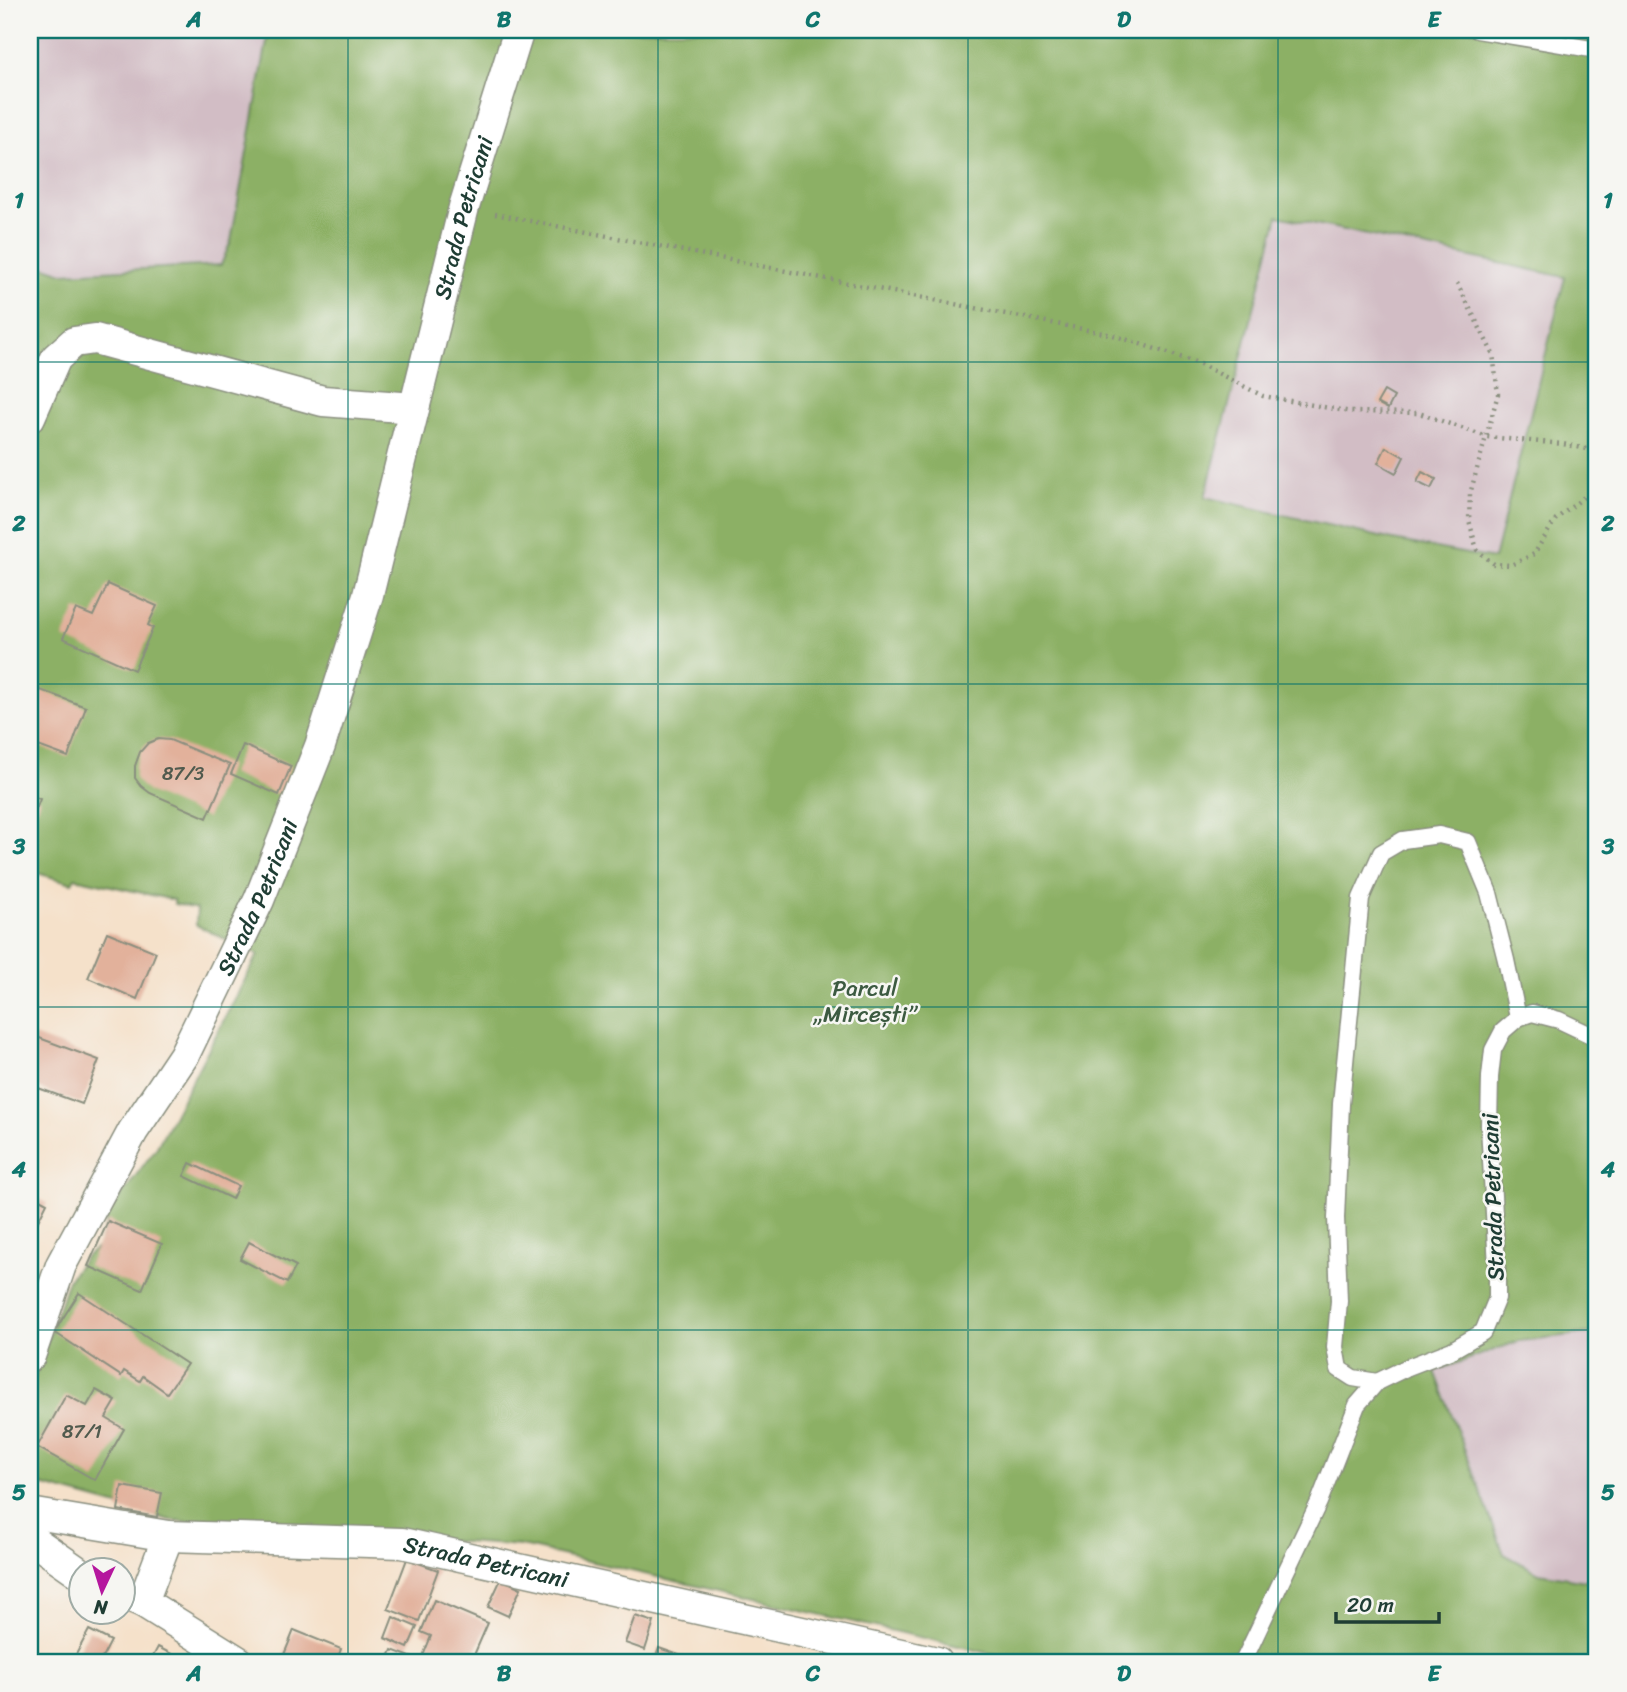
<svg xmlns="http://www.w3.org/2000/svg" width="1627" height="1692" font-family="Sriracha,sans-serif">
  <rect width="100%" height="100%" fill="#f6f6f2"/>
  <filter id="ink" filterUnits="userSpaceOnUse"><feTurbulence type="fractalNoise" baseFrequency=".0143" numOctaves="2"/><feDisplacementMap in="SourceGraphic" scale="14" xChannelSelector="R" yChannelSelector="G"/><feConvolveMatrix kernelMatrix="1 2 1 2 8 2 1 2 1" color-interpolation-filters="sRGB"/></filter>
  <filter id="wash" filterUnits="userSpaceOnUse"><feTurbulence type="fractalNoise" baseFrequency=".00686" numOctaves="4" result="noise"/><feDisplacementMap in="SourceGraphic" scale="28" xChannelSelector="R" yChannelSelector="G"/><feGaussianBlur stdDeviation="1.57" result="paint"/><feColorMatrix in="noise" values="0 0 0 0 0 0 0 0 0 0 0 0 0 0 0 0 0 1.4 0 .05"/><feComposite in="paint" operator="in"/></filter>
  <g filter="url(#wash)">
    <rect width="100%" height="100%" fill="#f5e1ca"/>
    <g fill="#d2bdc5">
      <polygon points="30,30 269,30 231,241 221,265 63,273 30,262"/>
      <polygon points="1278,216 1565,277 1494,560 1393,540 1205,497 1235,386"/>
      <polygon points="1597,1332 1597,1583 1539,1573 1504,1554 1435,1370 1519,1341"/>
    </g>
    <path fill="#8cb065" stroke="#56764c" stroke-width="2" fill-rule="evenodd" d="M269,30H1597V1332L1519,1341L1435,1371L1504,1554L1539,1573L1597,1583V1662H1028L522,1546L243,1527L170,1520L30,1482V1391L68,1280L85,1257L98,1247L105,1228L106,1216L157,1147L258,955L196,925L197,909L174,904V900L75,878L72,883L30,871V262L63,273L221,265L231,241ZM1278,216L1565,277L1494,559L1393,540L1205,497Z"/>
    <g id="blocks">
      <g fill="#e2b19b">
        <polygon points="1384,391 1394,397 1388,409 1377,403"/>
        <polygon points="1386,447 1404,457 1396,473 1378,463"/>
        <polygon points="1422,472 1436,479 1431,489 1417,482"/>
        <polygon points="108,584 157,606 148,625 153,628 134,670 63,638 76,609 93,616"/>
        <polygon points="30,686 86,707 68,757 30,743"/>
        <polygon points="158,739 170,740 230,765 207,818 150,793 141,786 135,778 135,766 140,752 148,743"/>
        <polygon points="243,745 291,766 279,795 231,774"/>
        <polygon points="30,795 40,799 30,825"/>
        <polygon points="107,932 156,952 137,999 88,978"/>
        <polygon points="34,1036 99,1060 82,1104 30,1085 30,1047"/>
        <polygon points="190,1163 238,1186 232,1199 184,1176"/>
        <polygon points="30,1194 47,1203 36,1225 30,1222"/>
        <polygon points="108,1221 162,1244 142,1290 88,1266"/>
        <polygon points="249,1242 296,1266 287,1283 240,1259"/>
        <polygon points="79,1293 187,1364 167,1393 143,1376 140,1381 124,1371 121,1376 54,1332"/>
        <polygon points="96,1390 116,1401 106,1418 124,1429 95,1480 37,1447 66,1395 87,1406"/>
        <polygon points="122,1486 162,1493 157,1517 118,1510"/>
        <polygon points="407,1559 438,1570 419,1621 388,1609"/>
        <polygon points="501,1579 521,1588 508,1616 488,1607"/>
        <polygon points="434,1600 488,1623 471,1662 387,1662 392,1650 421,1661 431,1636 421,1632"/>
        <polygon points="635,1616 654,1622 645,1650 625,1643"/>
        <polygon points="393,1617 417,1627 408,1648 385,1638"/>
        <polygon points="89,1630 111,1641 100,1662 72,1662"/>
        <polygon points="294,1630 341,1649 336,1662 281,1662"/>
        <polygon points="158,1647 187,1662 150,1662"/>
        <polygon points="659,1648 699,1662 654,1662"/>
      </g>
    </g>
  </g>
  <g filter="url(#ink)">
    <use href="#blocks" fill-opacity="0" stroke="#8a8f7f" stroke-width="2"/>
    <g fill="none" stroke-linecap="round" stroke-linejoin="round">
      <g stroke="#8a8f7f" stroke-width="19">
        <g id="lane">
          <polyline points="1477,30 1597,50"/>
          <polyline points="1377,1382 1353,1378 1339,1369 1335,1347 1339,1301 1336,1218 1341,1104 1361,898 1381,853 1403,840 1439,835 1468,842 1489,893 1506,960 1518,1018"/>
          <polyline points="1243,1662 1319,1502 1357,1405 1377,1382 1408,1367 1452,1350 1483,1332 1497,1298 1497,1266 1489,1126 1490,1077 1493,1050 1503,1031 1518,1018 1532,1013 1559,1020 1597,1038"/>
        </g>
      </g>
      <g stroke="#8a8f7f" stroke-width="33">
        <g id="street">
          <polyline points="30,417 56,358 74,342 95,339 323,401 414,408"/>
          <path id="s1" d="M30,1356L61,1265L133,1131L184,1055L259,900L320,746L368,595L464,207L519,30"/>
          <path id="s2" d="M30,1513L168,1536L402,1543L937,1662"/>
          <polyline points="30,1538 80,1573"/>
          <polyline points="122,1593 143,1602 239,1662"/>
          <polyline points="143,1602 168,1536"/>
        </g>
      </g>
      <g stroke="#8a8f7f" stroke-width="4.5" stroke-dasharray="2 5" stroke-linecap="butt">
        <polyline points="495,214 1113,335 1198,363 1263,396 1351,412 1419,413 1487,437 1563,444 1597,451"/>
        <polyline points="1457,283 1493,354 1498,394 1470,494 1469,520 1477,550 1494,564 1511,565 1534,554 1556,519 1597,487"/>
      </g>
      <use href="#lane" stroke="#fff" stroke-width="16"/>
      <use href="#street" stroke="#fff" stroke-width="30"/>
    </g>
  </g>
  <path fill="none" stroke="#0f766e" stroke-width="2" stroke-opacity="0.55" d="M348,30V1662M658,30V1662M968,30V1662M1278,30V1662M30,362H1597M30,684H1597M30,1007H1597M30,1330H1597"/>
  <g text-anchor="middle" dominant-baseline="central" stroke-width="5" stroke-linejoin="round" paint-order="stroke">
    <g font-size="19" fill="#505a4e">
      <text x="183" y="773">87/3</text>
      <text x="82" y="1431">87/1</text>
    </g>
    <g font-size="23" fill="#1f3d34" stroke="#f6f6f2">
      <text stroke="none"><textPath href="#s1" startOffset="1225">Strada Petricani</textPath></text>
      <text stroke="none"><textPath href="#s1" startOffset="514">Strada Petricani</textPath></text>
      <text transform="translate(1493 1197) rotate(-92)">Strada Petricani</text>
      <text stroke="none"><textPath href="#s2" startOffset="460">Strada Petricani</textPath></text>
    </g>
    <g font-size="23" fill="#3c5a41" stroke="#f6f6f2">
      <text x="865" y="988">Parcul<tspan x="865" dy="26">„Mircești”</tspan></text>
    </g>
  </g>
  <rect width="1627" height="1692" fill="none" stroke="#f6f6f2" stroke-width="77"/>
  <g transform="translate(102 1591) rotate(184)"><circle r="33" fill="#f6f6f2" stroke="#a0aca6" stroke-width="2"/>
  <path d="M0-5L12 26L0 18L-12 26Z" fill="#b5179e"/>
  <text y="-10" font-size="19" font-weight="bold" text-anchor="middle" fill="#1f3d34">N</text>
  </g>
  <path d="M1336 1612v10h103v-10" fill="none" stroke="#1f3d34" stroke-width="3.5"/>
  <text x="1347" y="1612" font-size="21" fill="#1f3d34" stroke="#f6f6f2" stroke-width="5" paint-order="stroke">20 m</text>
  <rect x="38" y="38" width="1550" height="1616" fill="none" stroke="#0f766e" stroke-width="2.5"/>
  <g font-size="23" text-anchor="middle" font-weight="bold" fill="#0f766e">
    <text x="194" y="27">A</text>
    <text x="504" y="27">B</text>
    <text x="813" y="27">C</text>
    <text x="1124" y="27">D</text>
    <text x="1434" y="27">E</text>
    <text x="19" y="208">1</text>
    <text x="1608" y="208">1</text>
    <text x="19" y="531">2</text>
    <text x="1608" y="531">2</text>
    <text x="19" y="854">3</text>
    <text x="1608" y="854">3</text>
    <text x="19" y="1177">4</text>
    <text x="1608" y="1177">4</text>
    <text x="19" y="1500">5</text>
    <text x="1608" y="1500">5</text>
    <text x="194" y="1681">A</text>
    <text x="504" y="1681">B</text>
    <text x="813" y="1681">C</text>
    <text x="1124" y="1681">D</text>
    <text x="1434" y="1681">E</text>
  </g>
</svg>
